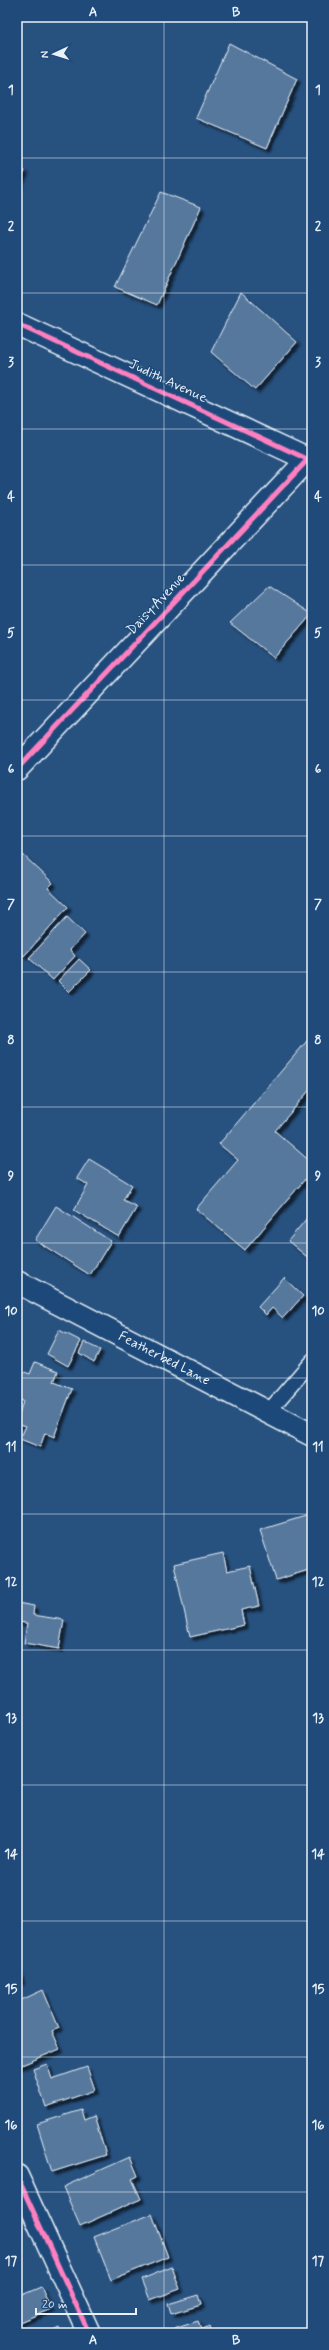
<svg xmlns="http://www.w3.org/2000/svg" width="329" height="2350" font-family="Mynerve,sans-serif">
  <defs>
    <filter id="shadow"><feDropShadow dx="3.5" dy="3.5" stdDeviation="1" flood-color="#0009"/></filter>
  </defs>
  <rect width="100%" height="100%" fill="#27517f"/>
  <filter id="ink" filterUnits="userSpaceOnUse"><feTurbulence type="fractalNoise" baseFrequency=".025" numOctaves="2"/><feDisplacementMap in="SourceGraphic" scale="8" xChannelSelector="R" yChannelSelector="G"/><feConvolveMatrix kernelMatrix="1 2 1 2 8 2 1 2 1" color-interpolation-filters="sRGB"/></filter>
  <g filter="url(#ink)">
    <g fill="#57789d" stroke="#e8f1f8" filter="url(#shadow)">
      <polygon points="229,43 297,79 267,148 196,118"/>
      <polygon points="17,166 25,171 17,188"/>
      <polygon points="161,192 201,207 157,305 115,287"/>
      <polygon points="241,292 297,342 255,390 211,352"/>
      <polygon points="269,586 312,614 274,658 230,623"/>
      <polygon points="21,853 53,883 48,888 68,907 24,956 17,949 17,857"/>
      <polygon points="67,917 85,934 70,950 75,956 53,980 29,958"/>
      <polygon points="79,959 91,970 69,992 58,981"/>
      <polygon points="312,1035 312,1087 275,1131 312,1163 312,1171 245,1250 196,1209 238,1160 219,1144"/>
      <polygon points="89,1159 132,1185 123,1200 137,1207 119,1237 74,1210 88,1185 77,1178"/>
      <polygon points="56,1206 111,1241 90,1275 35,1240"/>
      <polygon points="312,1212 312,1261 288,1241"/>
      <polygon points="284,1278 303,1296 283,1318 272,1308 266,1315 258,1307"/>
      <polygon points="59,1330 81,1341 68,1366 47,1354"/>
      <polygon points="84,1342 100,1350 94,1362 79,1353"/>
      <polygon points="35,1362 58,1371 54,1382 72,1389 54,1437 45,1433 40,1447 20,1439 26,1426 17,1423 23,1401 17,1398 17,1376 19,1370 30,1374"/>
      <polygon points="312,1514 312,1569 276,1580 260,1530"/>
      <polygon points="223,1553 227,1571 250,1566 259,1606 241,1610 244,1625 190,1637 174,1564"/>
      <polygon points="17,1603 34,1606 33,1615 64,1620 59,1649 24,1643 27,1623 17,1622"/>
      <polygon points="17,1964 21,1981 17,1982"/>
      <polygon points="43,1990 59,2028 52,2031 60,2049 17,2067 17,2002"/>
      <polygon points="47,2064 52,2079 87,2067 95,2090 46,2107 33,2069"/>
      <polygon points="81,2110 84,2120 94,2116 106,2155 52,2172 37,2124"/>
      <polygon points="130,2157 138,2176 132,2179 141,2199 80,2226 63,2187"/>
      <polygon points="152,2214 168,2257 111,2280 94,2237"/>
      <polygon points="172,2267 180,2289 150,2300 142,2279"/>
      <polygon points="41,2287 51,2309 17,2323 17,2297"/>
      <polygon points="198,2295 201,2305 171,2314 168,2304"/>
      <polygon points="198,2321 201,2330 210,2327 212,2333 175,2333 174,2329"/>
      <polygon points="60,2328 63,2333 50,2333"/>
    </g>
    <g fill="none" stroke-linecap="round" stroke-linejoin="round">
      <g stroke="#e8f1f8" stroke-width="17">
        <polyline id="service" points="268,1412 312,1361"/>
      </g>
      <g stroke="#e8f1f8" stroke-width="25">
        <g id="minor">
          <polyline points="17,324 309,460"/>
          <polyline points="17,769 312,455"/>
          <polyline points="17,2176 89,2333"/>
        </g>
      </g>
      <g stroke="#e8f1f8" stroke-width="25">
        <g id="secondary">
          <path id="s1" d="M17,1282L312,1435"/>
        </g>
      </g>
      <use href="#service" stroke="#1f4a7a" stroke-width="14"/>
      <use href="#minor" stroke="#1f4a7a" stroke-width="22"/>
      <use href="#secondary" stroke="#1f4a7a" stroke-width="22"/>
      <g stroke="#1f4a7a" stroke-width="8">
        <g id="cycleway">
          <polyline points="17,324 309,460"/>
          <polyline points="17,769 312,455"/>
          <polyline points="17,2176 89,2333"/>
        </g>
      </g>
      <use href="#cycleway" stroke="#ff80c0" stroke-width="5"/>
    </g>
  </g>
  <path fill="none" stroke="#e8f1f8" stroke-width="1" stroke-opacity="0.55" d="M164,17V2333M17,158H312M17,293H312M17,429H312M17,565H312M17,700H312M17,836H312M17,972H312M17,1107H312M17,1243H312M17,1378H312M17,1514H312M17,1650H312M17,1785H312M17,1921H312M17,2057H312M17,2192H312"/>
  <g text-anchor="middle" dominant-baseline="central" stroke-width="3" stroke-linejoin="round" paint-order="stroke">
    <g font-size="14" fill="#e8f1f8" stroke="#1f4a7a">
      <text transform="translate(168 381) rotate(25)">Judith Avenue</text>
      <text transform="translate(156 604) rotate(-47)">Daisy Avenue</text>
      <text stroke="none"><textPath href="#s1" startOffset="166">Featherbed Lane</textPath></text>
    </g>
  </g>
  <rect width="329" height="2350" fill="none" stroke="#1f4a7a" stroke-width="44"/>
  <g transform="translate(54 54) rotate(266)" stroke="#1f4a7a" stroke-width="3" paint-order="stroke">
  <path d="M0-3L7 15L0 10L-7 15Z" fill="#e8f1f8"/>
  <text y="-6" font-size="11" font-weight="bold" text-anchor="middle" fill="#e8f1f8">N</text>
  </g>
  <path d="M36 2308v6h100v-6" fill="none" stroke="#e8f1f8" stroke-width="2"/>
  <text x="42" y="2308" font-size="12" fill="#e8f1f8" stroke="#1f4a7a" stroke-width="3" paint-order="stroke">20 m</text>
  <rect x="22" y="22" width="285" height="2306" fill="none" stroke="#e8f1f8" stroke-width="1.5"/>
  <g font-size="13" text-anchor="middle" font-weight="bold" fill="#e8f1f8">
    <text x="93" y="16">A</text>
    <text x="236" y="16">B</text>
    <text x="11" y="94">1</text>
    <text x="318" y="94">1</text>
    <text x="11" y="230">2</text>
    <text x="318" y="230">2</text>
    <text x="11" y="366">3</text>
    <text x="318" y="366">3</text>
    <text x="11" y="501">4</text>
    <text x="318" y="501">4</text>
    <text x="11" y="637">5</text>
    <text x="318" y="637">5</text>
    <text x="11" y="773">6</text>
    <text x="318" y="773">6</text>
    <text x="11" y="908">7</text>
    <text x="318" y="908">7</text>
    <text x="11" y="1044">8</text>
    <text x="318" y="1044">8</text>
    <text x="11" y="1180">9</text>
    <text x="318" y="1180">9</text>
    <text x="11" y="1315">10</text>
    <text x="318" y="1315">10</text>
    <text x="11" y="1451">11</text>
    <text x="318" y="1451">11</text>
    <text x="11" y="1586">12</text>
    <text x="318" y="1586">12</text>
    <text x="11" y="1722">13</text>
    <text x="318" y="1722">13</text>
    <text x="11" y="1858">14</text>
    <text x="318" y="1858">14</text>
    <text x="11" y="1993">15</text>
    <text x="318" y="1993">15</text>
    <text x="11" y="2129">16</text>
    <text x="318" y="2129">16</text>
    <text x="11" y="2265">17</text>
    <text x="318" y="2265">17</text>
    <text x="93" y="2344">A</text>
    <text x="236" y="2344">B</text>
  </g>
</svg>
